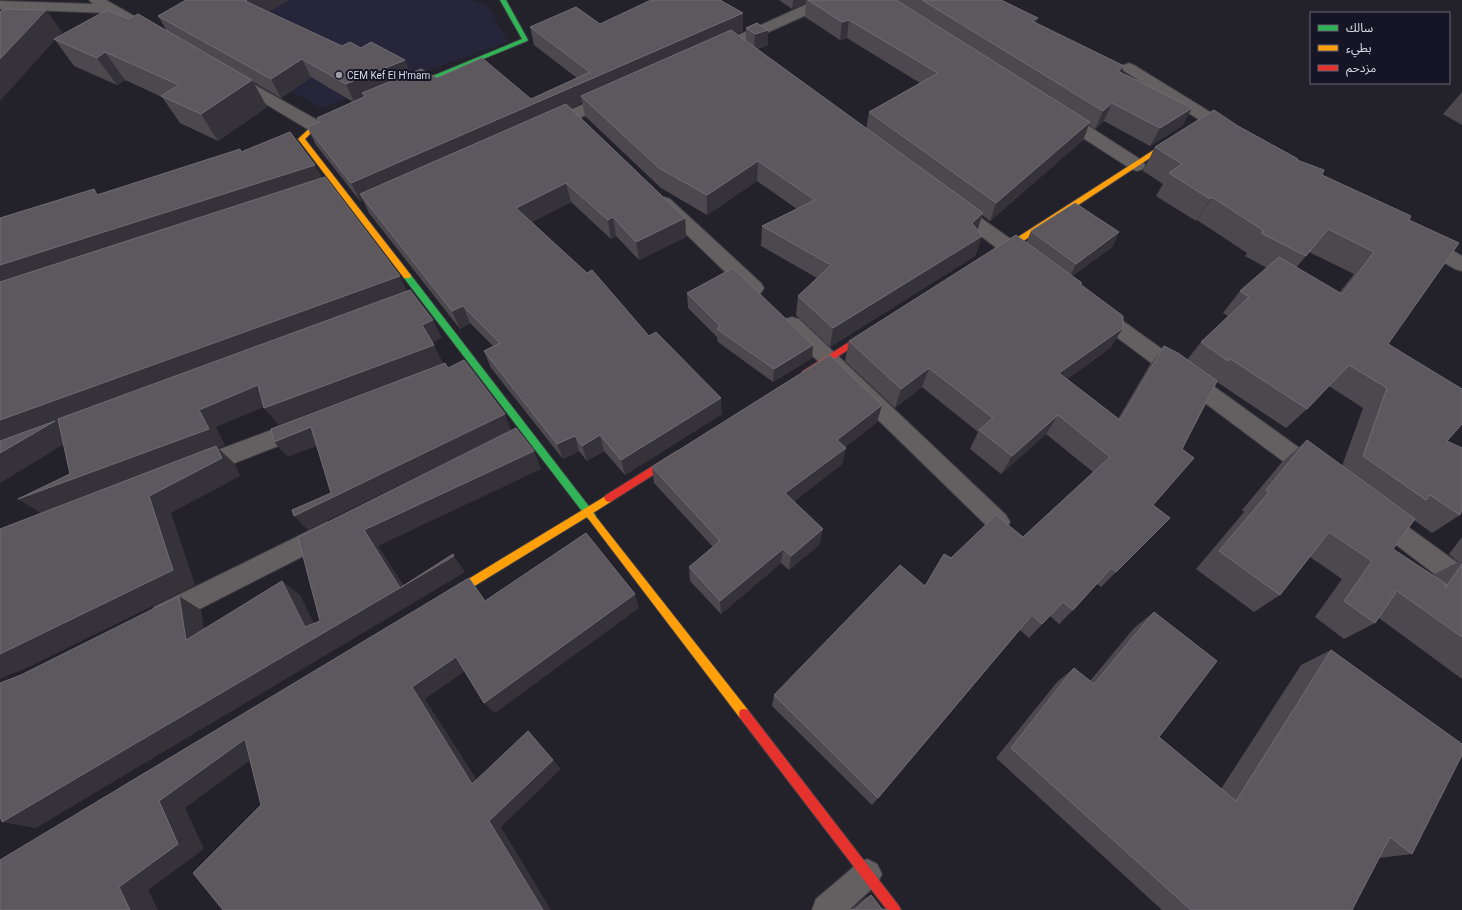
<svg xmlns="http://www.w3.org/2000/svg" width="1462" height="910" font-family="Roboto,'Noto Sans Arabic',sans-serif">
  <rect width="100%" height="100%" fill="#23222b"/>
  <polygon fill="#262539" points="252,0 473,0 488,6 508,42 321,108 192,34"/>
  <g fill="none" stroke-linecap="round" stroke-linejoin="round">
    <g stroke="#3e3d45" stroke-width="2">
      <g id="street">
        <polygon points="89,0 106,0 159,30 161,33 159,36 154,37 149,36 109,13 0,9 0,1 93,4"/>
        <polygon points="816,0 835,0 833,3 720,54 715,55 710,54 708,51 710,48"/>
        <polygon points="1129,63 1134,65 1236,128 1238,132 1236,136 1230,137 1224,136 1124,71 1121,68 1124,65"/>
        <polygon points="234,74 239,76 321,122 323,126 321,130 315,131 309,130 229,82 226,79 229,76"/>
        <polygon points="611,93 617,95 619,98 617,101 555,129 549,130 543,129 541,125 543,121"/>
        <polygon points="1061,111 1067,112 1143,161 1145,165 1143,169 1137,171 1131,169 1055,120 1053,116 1055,112"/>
        <polygon points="664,197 670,199 761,283 764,288 761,293 754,295 747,293 658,207 655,203 658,199"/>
        <polygon points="954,201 960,203 1033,255 1035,260 1033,265 1026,267 1019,265 948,211 945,207 948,203"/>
        <polygon points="1423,236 1429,237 1462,256 1462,271 1455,269 1417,247 1414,242 1417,237"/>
        <polygon points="1098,306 1105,308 1323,465 1326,472 1323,479 1315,482 1307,479 1091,318 1088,313 1091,308"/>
        <polygon points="792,317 799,319 1006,515 1010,522 1006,529 998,532 990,529 785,329 782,324 785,319"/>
        <polygon points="301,419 309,422 312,428 309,434 199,477 191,474 188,467 191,460"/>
        <polygon points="1378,508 1386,511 1462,566 1462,591 1453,588 1370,525 1366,518 1370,511"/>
        <polygon points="327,522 335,526 339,533 335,540 172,623 163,627 154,623 151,615 154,607"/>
        <polygon points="867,859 877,864 882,874 877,884 849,910 812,910 816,899 857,864"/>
      </g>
    </g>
    <g stroke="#3e3d45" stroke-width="2">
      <g id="fast">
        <polygon points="500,0 506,0 528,40 527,41 410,89 406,89 406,87 522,39"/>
        <polygon points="407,273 410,274 594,513 596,516 594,519 591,520 588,519 404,278 403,276"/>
      </g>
    </g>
    <g stroke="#3e3d45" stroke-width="2">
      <g id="slow">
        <polygon points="335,115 337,116 337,118 317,127 305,139 410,274 411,276 410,278 404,278 298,139 313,125"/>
        <polygon points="1174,137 1176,137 1179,139 999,257 993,257 993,253"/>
        <polygon points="609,494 612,495 614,498 612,501 593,513 748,710 749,714 748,718 744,719 740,718 587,517 450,601 446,603 442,601 441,598 442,595"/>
      </g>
    </g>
    <g stroke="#3e3d45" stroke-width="2">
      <g id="jam">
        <polygon points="873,327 876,328 877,330 876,332 809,375 803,375 802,373 803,371"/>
        <polygon points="677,451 680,452 682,455 680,458 612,501 609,502 606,501 604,498 606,495"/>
        <polygon points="744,709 748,710 899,906 901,910 887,910 740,718 739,714 740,710"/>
      </g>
    </g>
    <use href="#street" fill="#645f60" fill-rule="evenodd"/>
    <use href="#fast" fill="#30b455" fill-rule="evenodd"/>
    <use href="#slow" fill="#ff9f0a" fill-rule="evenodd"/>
    <use href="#jam" fill="#e5322d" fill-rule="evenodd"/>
  </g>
  <g fill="#4d484e" fill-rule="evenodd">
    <polygon points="186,0 289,0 268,12 342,46 361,48 405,60 410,74 437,78 531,99 577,78 534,45 530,27 600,24 743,13 743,31 736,34 746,41 746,28 757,23 768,45 757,49 866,129 869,112 920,83 847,38 840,40 805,17 806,3 792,9 779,0 1001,0 1036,23 1121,73 1192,108 1182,126 1150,146 1104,121 1095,129 1089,125 1083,140 990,221 982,215 977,229 982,236 975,256 830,347 796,315 798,296 817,278 761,246 762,226 797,209 757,181 707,215 661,188 585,116 582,102 570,108 685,218 686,237 639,260 616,236 611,239 571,202 532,222 649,336 722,414 625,475 604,451 587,461 579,451 563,459 491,368 484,351 493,346 470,323 460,329 369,213 363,200 360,201 316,145 307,127 319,122 317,118 353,102 311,77 281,98 253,82 267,107 218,141 180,123 162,97 125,80 117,85 74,66 55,40 0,12 62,32 57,37 129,19 167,31 158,16"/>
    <polygon points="1462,92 1462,125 1443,114"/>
    <path d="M1238,126L1322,175L1409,220L1388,344L1447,441L1460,515L1432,533L1414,520L1393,549L1433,575L1458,562L1449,554L1462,537V679L1379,618L1375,623L1344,639L1315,617L1342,579L1310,557L1280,595L1254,612L1196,569L1244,512L1242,510L1282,462L1307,440L1342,466L1363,408L1329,386L1307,409L1286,428L1217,382L1153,505L1116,572L1101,587L1097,584L1073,610L1059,624L1050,616L1029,638L1020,630L878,798L872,805L772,706L774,695L925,586L951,558L1023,537L1093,472L1046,434L1001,474L970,449L978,432L922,387L895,408L845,361L849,341L1026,243L1031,231L1119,232L1112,247L1072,276L1123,328L1110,348L1067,379L1118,419L1149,366L1164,346L1187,360L1201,342L1228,316L1223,313L1240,291L1267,268L1245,256L1247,253L1197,220L1196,221L1156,196L1163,184L1143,171L1155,147ZM1309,252L1354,274L1339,293L1296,268Z"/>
    <polygon points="687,293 813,345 812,358 773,382 718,342 717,337 688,308"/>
    <polygon points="882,405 877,422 845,447 846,448 842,464 794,501 820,544 789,570 781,563 721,614 690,581 689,567 713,547 654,483 652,467"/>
    <polygon points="1154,612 1159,737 1221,789 1301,665 1331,650 1412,854 1379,858 1352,910 1162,910 996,758 1057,682 1074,668 1090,681 1134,628"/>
    <polygon points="871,895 882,909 889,910 848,910 852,909 865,898"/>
  </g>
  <g fill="#363239">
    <polygon points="247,0 289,0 254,20 245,1"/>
    <polygon points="793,0 806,0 806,3 792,9"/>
    <polygon points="46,10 62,32 55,39 54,39 55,40 0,101 0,59"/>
    <polygon points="743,13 743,31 586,100 581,96 582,102 364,199 360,194 363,200 360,201 351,183"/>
    <polygon points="1038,18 1032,36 1032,21"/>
    <polygon points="849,20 847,38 840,40 842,22"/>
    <polygon points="768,30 768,45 754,49 755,34"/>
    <polygon points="105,52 125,80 117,85 97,58"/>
    <polygon points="302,59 311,77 281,98 271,79"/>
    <polygon points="405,60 412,79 366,96 362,93 364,98 354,102 346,84"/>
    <polygon points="1124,66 1116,85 1118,71"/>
    <polygon points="252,80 267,107 218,141 201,114"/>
    <polygon points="1112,103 1104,121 1095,129 1103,111"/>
    <polygon points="1192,108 1182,126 1150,146 1160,128"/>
    <polygon points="1090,122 1083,140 990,221 996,203"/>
    <polygon points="758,161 757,181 707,215 707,195"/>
    <polygon points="315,165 326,184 0,289 0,265"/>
    <polygon points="566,183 571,202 522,227 516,208"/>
    <polygon points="1212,197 1197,220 1196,221 1210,199"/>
    <polygon points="983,213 976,234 972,223"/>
    <polygon points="613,217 616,236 611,239 608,220"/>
    <polygon points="685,218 686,237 639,260 636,242"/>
    <polygon points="1119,232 1112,247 1069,278 1076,264"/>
    <polygon points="982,236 975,256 830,347 833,328"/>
    <polygon points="400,276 409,295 58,423 76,437 0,483 0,420"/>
    <polygon points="463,306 470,323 460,329 452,311"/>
    <polygon points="433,320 442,338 431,344 422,325"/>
    <polygon points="1123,328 1110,348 1048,393 1059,373"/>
    <polygon points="434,345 443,363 279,425 264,408"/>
    <polygon points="813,345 812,358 773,382 774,369"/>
    <polygon points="929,368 922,387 895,408 901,389"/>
    <polygon points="258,385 273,403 216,427 225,445 218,448 235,464 240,476 171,513 195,585 31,666 0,679 0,654 42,514 18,499 199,410"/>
    <polygon points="721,398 722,414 625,475 621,460"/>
    <polygon points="882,405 877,422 833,456 837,440"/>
    <polygon points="505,414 511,430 308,530 294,516"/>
    <polygon points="1058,415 1046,434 1001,474 1012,456"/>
    <polygon points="311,427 324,443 288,457 274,442"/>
    <polygon points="600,435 604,451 587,461 582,446"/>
    <polygon points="575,436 579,451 563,459 557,444"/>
    <polygon points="846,448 842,464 783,509 785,493"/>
    <polygon points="534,451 541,469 378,546 404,586 454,556 465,572 36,828 2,822 305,627 282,581 300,595 320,635 364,530"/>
    <polygon points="823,529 820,544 789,570 791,556"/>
    <polygon points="783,549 781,563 721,614 720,601"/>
    <polygon points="635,594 639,608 495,713 484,703"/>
    <polygon points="179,596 201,610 208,653 186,640"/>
    <polygon points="456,657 468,669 425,699 484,791 472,784 412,687"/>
    <polygon points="528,731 561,769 501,827 551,910 543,910 489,821"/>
    <polygon points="245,739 267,748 185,808 204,849 148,890 158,910 130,910 119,887 159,801"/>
  </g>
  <g fill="#5d585e" stroke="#716d74">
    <polygon points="186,0 247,0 245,1 342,46 350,42 361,48 371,42 405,60 346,84 302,59 271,79 158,16"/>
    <polygon points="651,0 720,0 743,13 351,183 307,127 320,122 317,118 366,96 362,93 421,69 437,78 482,58 531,99 590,72 530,27 576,7 600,24"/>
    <polygon points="808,0 896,0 1090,122 996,203 869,112 938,73 849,20 842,22"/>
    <polygon points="922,0 1001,0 1038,18 1032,21 1124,66 1118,71 1192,108 1160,128 1112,103 1103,111"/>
    <polygon points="3,9 46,10 0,59 0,12"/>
    <polygon points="107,10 129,19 138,14 252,80 201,114 161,96 179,85 105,52 97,58 54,39"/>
    <polygon points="757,23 768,30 755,34 746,28"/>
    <polygon points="731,30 983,213 972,223 982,236 833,328 798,296 831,265 762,226 815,200 758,161 707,195 659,168 581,96"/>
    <polygon points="566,104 685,218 636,242 613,217 608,220 566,183 516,208 587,273 592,270 649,336 656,332 721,398 621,460 600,435 582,446 575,436 557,444 484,351 500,343 463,306 452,311 360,194"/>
    <polygon points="1214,110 1238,126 1298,159 1297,160 1324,170 1322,175 1411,216 1409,220 1459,243 1388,344 1462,389 1462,424 1447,441 1462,448 1462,510 1460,515 1430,495 1426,500 1363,456 1387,388 1349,365 1307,409 1229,358 1228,361 1201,342 1249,297 1240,291 1279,257 1342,294 1374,252 1328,229 1306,256 1261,233 1264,231 1212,197 1210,199 1169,173 1182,164 1155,147"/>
    <polygon points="290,132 315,165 0,265 0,218 94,189 97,195 240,149 241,152"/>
    <polygon points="325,177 400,276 0,420 0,282"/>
    <polygon points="1075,203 1119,232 1076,264 1031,231"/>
    <polygon points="1016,235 1082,283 1080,284 1123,316 1123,328 1059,373 1120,420 1164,346 1178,353 1217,381 1182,449 1194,458 1153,505 1170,518 1116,572 1111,568 1073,610 1063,602 1042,624 1032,615 878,798 774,695 900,565 925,586 944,554 951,558 996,515 1023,537 1110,457 1058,415 1012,456 979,430 993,418 929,368 901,389 849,341"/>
    <polygon points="733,268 813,345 774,369 717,329 720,326 687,293"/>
    <polygon points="410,290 433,320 422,325 434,345 264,408 258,385 199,410 209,429 18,499 70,474 58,419"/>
    <polygon points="830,355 882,405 837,440 846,448 785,493 823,529 791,556 783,549 720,601 689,567 720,541 652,467"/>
    <polygon points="464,360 505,414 294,516 292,510 331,493 311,427 274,442 271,429 445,363 448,368"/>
    <polygon points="55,421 0,453 0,441"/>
    <polygon points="516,428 534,451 364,530 400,588 453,554 454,556 2,822 0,816 0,683 21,675 179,596 186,640 282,581 305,627 320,621 298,537"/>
    <polygon points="1307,440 1415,519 1393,549 1446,584 1445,588 1462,564 1462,637 1397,591 1375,623 1344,601 1372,561 1329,532 1280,595 1219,551 1269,492 1266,490"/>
    <polygon points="216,446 222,458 149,496 173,570 0,654 0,529"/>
    <polygon points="586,533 635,594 484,703 456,657 412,687 472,784 528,731 553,760 489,821 543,910 223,910 193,873 261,805 245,739 159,801 178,844 119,887 130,910 0,910 0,860 469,578 485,601"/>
    <polygon points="1154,612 1217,661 1159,737 1236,801 1331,650 1462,744 1462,755 1412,854 1390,837 1352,910 1191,910 1011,748 1074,668 1094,684"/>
    <polygon points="871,895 882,909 889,910 849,910 856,909"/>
  </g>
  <circle fill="#9d9ca6" stroke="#161525" stroke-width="1.5" cx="339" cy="75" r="4"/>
  <g text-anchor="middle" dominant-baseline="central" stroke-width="4" stroke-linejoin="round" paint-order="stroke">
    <g font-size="10" fill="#dedee9" stroke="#161525" text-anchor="start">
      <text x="347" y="75">CEM Kef El H'mam</text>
    </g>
  </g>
  <rect x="1310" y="12" width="140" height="72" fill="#161525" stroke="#666573"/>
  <rect x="1318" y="25" width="20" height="6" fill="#30b455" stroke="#666573"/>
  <text x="1346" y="32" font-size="12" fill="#dedee9">سالك</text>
  <rect x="1318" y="45" width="20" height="6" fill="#ff9f0a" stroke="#666573"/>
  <text x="1346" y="52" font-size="12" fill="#dedee9">بطيء</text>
  <rect x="1318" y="65" width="20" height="6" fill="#e5322d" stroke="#666573"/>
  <text x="1346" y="72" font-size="12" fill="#dedee9">مزدحم</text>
</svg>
